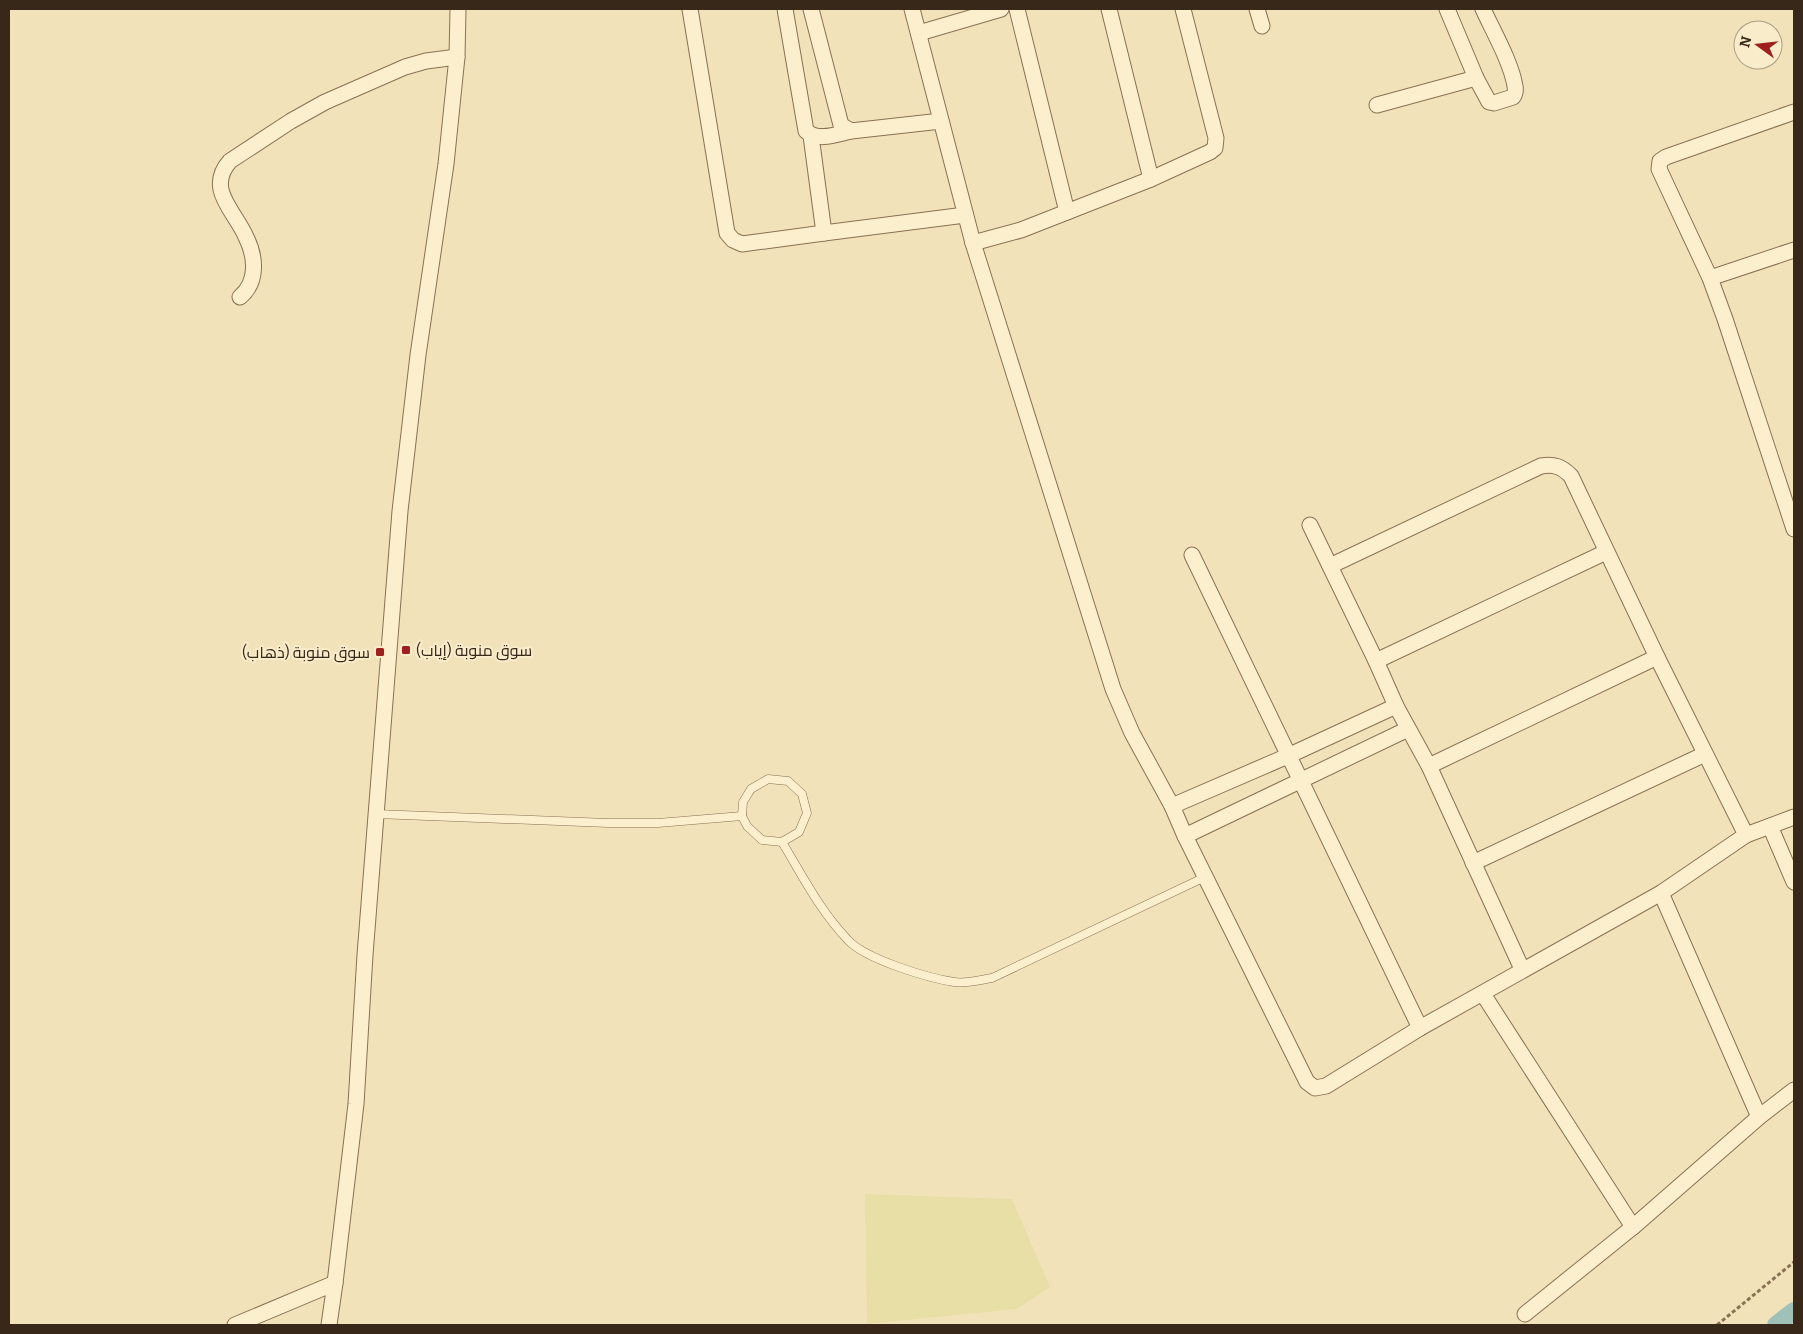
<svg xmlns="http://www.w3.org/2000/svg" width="1803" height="1334" font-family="Bitter,Cairo,serif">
  <rect width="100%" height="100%" fill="#f2e2ba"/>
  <polygon fill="#e8dfa6" points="865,1194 1012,1199 1050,1287 1017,1309 867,1324"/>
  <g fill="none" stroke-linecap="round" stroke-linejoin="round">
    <polyline stroke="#9fc1b8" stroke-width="18" points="1776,1325 1794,1311"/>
    <g stroke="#897153" stroke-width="9">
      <g id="service">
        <polygon points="768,779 788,781 802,794 807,813 799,832 782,842 762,840 747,826 742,816 743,802 751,789"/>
        <polyline points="376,814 608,823 658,823 742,816"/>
        <path d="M782,842C802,875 820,911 848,940C865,959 928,978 954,982C965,984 980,980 992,978L1205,877"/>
      </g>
    </g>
    <g stroke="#897153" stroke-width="17">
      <g id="minor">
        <polyline points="690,9 727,233 733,240 742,244 824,233"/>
        <path d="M785,9L806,131C818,142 837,134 851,131"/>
        <polyline points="811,9 841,125 851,131 941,121"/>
        <polyline points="912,9 973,243 1113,689 1132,733 1172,806 1185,836 1307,1082 1315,1088 1326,1086 1420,1028 1661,893 1746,835 1794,817"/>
        <polyline points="1017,9 1067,212"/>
        <polyline points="1109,9 1151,179"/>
        <polyline points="1257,9 1262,26"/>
        <path d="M1447,9L1476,78L1489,102L1494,103L1513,97C1515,94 1516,91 1515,86C1511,62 1493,31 1483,9"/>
        <polyline points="919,33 1001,9"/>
        <polyline points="1377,105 1476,78"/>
        <polyline points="1794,112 1666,157 1660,161 1659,169 1710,278 1725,319 1794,529"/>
        <polyline points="811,136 824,233 965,215"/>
        <polyline points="973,243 1021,230 1151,179 1210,152 1215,148 1216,138 1183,9"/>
        <polyline points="1710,278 1794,250"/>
        <path d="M240,297C258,282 256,257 246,237C235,211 205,189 230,161L291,121L325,102L405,67L426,61L457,57"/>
        <polyline points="1310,525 1376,661 1396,706 1429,766 1522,969"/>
        <polyline points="1192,555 1420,1028"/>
        <path d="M1330,566L1541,466C1554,464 1561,466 1571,476L1657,657L1746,835"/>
        <polyline points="1376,661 1606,552"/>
        <polyline points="1429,766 1657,657"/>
        <polyline points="1172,806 1290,755 1396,706"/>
        <polyline points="1770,826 1794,882"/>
        <polyline points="1185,836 1408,729"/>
        <polyline points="1473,863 1705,754"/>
        <polyline points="1661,893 1759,1117"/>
        <polyline points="1483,994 1633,1227"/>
        <polyline points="1525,1314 1633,1227 1759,1117 1794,1090"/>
        <polyline points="235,1325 335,1283"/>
        <polyline points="329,1325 335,1283 356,1104 365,955 400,511 418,355 446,164 457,57 458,9"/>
      </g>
    </g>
    <polyline stroke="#897153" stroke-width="3" stroke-dasharray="4 2.5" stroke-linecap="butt" points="1717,1325 1794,1262"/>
    <use href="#service" stroke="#fcefcd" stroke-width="8"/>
    <use href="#minor" stroke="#fcefcd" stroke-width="15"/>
  </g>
  <g fill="#9e1f1d" stroke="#f8ecca" stroke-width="2">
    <rect x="401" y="645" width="10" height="10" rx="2.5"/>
    <rect x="375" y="647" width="10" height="10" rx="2.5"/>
  </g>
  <g text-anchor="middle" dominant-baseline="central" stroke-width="4" stroke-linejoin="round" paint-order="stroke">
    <g font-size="16" fill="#372819" stroke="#f8ecca" text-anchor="start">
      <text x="416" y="650">سوق منوبة (إياب)</text>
      <text x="370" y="652" text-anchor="end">سوق منوبة (ذهاب)</text>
    </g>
  </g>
  <rect width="1803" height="1334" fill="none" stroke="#372819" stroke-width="20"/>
  <g transform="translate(1758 45) rotate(285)"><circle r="24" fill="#f8ecca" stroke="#ab9e83"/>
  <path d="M0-4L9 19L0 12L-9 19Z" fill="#9e1f1d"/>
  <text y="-8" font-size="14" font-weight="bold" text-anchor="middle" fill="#372819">N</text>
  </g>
</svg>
